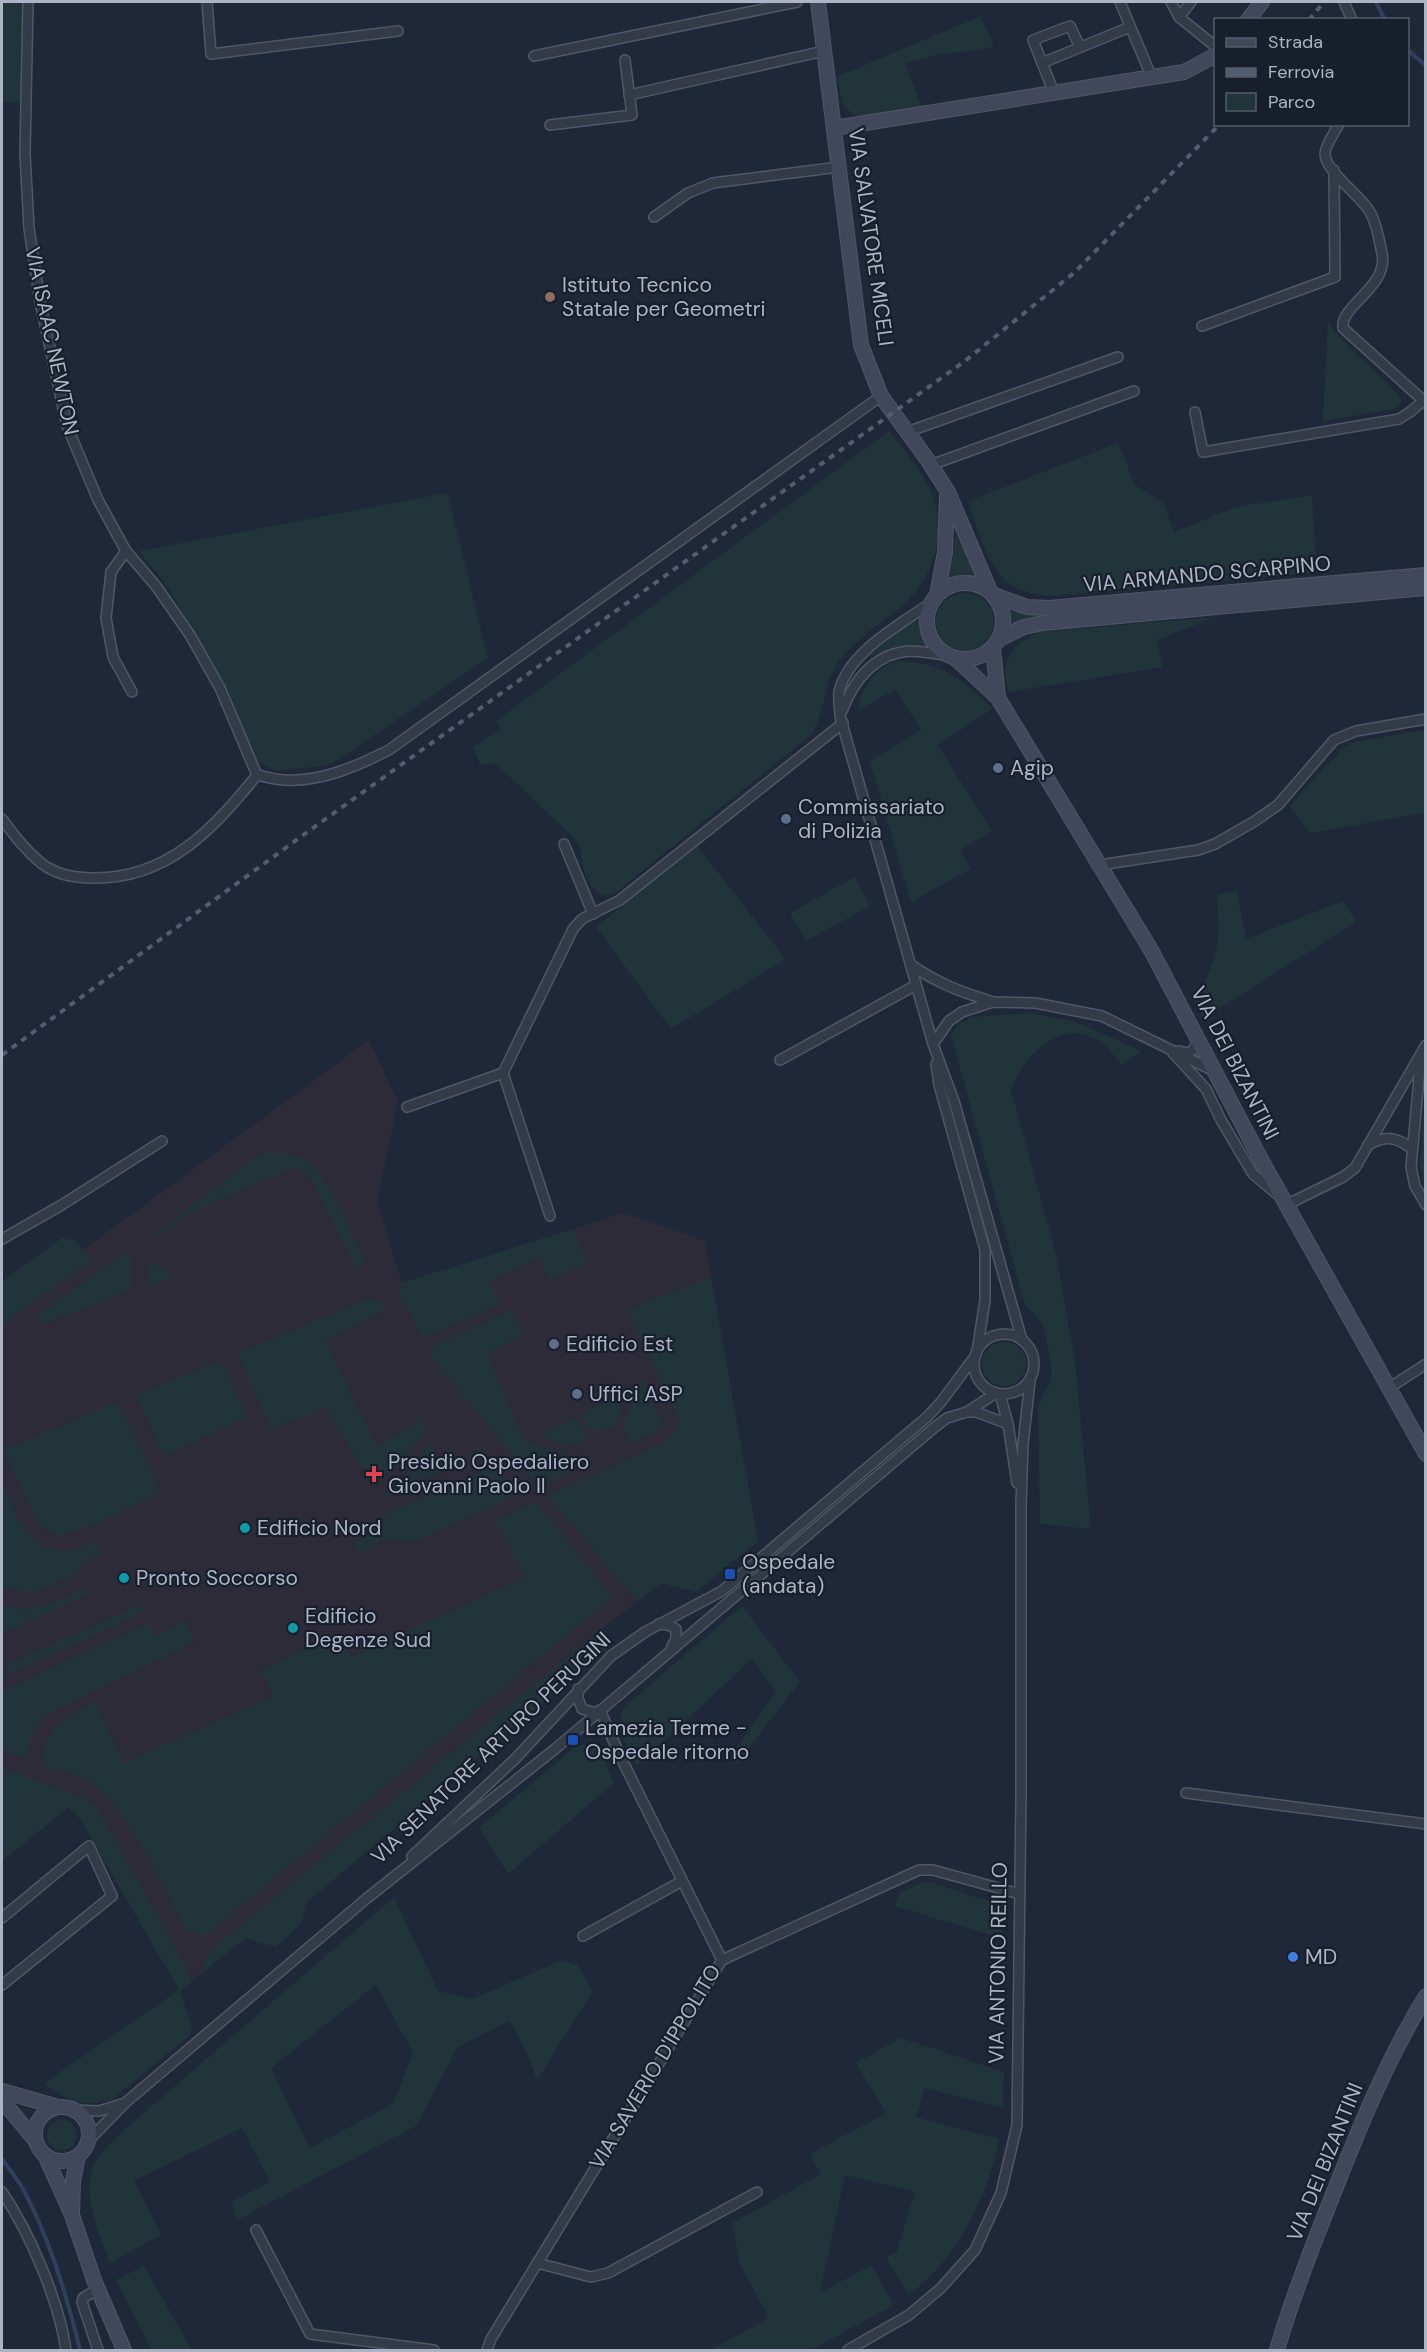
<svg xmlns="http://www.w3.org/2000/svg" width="1427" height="2352" font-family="'DM Sans',sans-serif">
  <rect width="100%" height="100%" fill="#1f2838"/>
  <polygon fill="#2e2b39" points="369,1040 398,1102 377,1201 402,1283 623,1213 705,1241 758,1541 696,1592 661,1583 603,1628 609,1647 306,1903 301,1924 276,1947 245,1938 180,1991 80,1819 69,1807 2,1861 2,1282 62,1238 76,1241 83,1250"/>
  <g fill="#213439" fill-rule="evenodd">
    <polygon points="2,2 22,2 21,103 2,102"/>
    <polygon points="981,16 994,46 980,50 940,54 905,64 922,107 857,117 844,106 836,77"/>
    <polygon points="1328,321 1339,337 1398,394 1401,400 1399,406 1394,409 1323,421"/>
    <path d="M889,431C904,449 919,466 929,487C947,524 937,573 907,601C887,620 862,634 844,655C822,681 827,707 812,734L615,893L603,896C578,880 587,865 577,841L495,763L480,765L473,747L502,729L496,721Z"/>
    <path d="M1118,443L1135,485L1164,503L1174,532L1236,507L1312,495L1317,573L1049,596C990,593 985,547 968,501Z"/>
    <polygon points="447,493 488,658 330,765 276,771 257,760 247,740 228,690 168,588 139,551"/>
    <polygon points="956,525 979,579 960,578 946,583 944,581 954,550"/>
    <circle cx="965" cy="622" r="29"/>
    <polygon points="1004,605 1047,615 1024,620 1007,629 1008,621"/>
    <polygon points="922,612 926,639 933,649 910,646 898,647 868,657"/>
    <path d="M1215,617L1157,640L1162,667L1008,692C1000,661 1009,647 1038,632Z"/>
    <path d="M899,661C937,660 968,682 992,709L938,745L992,831L960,850L971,869L911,902L870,761L921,730L895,689L857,712C861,686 873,669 899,661Z"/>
    <polygon points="1425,730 1425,838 1424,813 1310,833 1289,806 1342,749 1355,742"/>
    <polygon points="697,846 786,959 671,1029 596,927"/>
    <polygon points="855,877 870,906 806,941 790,913"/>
    <path d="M1237,891L1246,939L1343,901L1356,922L1204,1018L1193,1001C1220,960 1220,941 1217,894Z"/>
    <path d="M1030,1013L1076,1022L1142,1051L1122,1065C1115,1057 1109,1047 1099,1041C1061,1018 1023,1055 1011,1090L1056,1255L1075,1361L1091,1529L1040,1524L1038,1406L1049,1384L1052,1370L1044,1326L1037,1316L1025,1305L951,1035L959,1024L973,1017Z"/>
    <polygon points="1425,1088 1425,1186 1420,1167"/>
    <path d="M267,1152C280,1153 297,1153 308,1161C328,1175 352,1234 364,1258L363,1266L357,1270L310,1177L294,1167L194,1211L154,1239L151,1236L253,1159Z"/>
    <polygon points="574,1229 586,1263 550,1280 538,1258 489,1281 500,1304 423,1337 399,1295 402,1283"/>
    <polygon points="62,1238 76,1241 92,1260 2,1325 2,1282"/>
    <polygon points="127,1250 131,1255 131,1290 44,1324 36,1317"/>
    <polygon points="152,1262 171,1274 171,1277 149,1286 148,1265"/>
    <polygon points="711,1277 758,1541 696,1592 661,1583 637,1602 548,1496 664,1443 677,1429 680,1420 627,1310"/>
    <polygon points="368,1299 381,1302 385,1310 325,1341 377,1446 420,1421 426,1431 399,1466 377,1480 370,1468 362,1469 326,1407 271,1429 238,1353"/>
    <polygon points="511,1310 524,1335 487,1354 525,1441 566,1455 572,1471 539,1486 431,1358 430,1348"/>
    <circle cx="1004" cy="1364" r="22"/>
    <polygon points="220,1361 248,1417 164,1456 136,1395"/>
    <polygon points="642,1378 663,1424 657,1432 630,1443 623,1427"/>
    <polygon points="625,1392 615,1428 598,1431 588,1428 581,1414"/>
    <path d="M118,1402L161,1492C139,1503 73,1541 52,1533C44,1530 39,1523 35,1517L4,1450Z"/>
    <polygon points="577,1417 587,1439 566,1447 539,1434"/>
    <path d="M430,1440L444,1470L378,1501C400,1483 416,1465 430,1440Z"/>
    <polygon points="495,1465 523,1492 414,1542 383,1540 358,1554 353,1543 385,1527 381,1516"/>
    <path d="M2,1484C16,1514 30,1557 73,1550C80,1548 88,1544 95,1541L102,1554L79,1565L81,1572L37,1592L5,1588L2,1586Z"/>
    <path d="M537,1502L613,1597L210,1932L198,1936L186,1929C164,1889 123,1796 82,1778C70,1772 55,1770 42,1766C43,1726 63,1719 95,1703L124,1763L273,1696L261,1670L338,1634L352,1657L524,1577L496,1520Z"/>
    <path d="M87,1588L90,1590L87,1595L2,1634V1604C31,1617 60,1600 87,1588Z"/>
    <polygon points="140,1605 144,1612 12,1673 8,1671 7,1667 11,1663"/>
    <path d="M742,1606L800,1682L736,1764L731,1756L776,1691L752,1659L637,1766C628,1747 612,1726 624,1707Z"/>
    <path d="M186,1621L195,1642L49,1713C41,1720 34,1728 31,1739C29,1746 30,1752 25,1758L2,1750V1691L149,1623L155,1635Z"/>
    <polygon points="603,1628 609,1647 306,1903 301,1924 276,1947 245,1938 204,1971 203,1963 214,1947"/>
    <path d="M584,1744C602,1745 607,1768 614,1783L508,1874L479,1828L575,1747Z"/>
    <path d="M2,1768L71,1793L95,1804L183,1961L192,1981L180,1991L192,2027L189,2036L111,2100C80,2108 69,2101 44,2083L179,1990L80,1819L69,1807L2,1861Z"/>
    <polygon points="930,1882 1001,1905 1003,1939 895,1906 899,1893 921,1883"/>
    <path d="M394,1897L438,1991L472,1999L562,1960L578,1965L593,1991L537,2080L526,2051L510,2021L458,2047L416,2126L237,2220L232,2201L270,2182L242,2128L134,2181L161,2235L110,2263C99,2233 80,2193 95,2162C100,2153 110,2145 116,2137ZM376,1985L413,2053L393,2104L310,2148L271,2068Z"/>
    <path d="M901,2038L1004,2072L1003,2108L925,2088L916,2117L999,2139C987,2199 958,2259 908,2295L886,2257L897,2251L915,2192L845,2175L820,2293L871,2265L894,2305L811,2350H710L769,2318L740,2264L732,2223L821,2174L810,2154L886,2113L856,2063Z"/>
    <circle cx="62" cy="2135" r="15"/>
    <polygon points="144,2266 192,2350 152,2350 116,2280"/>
  </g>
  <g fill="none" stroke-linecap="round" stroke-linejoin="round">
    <g stroke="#303f5e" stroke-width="4">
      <polyline points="1376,2 1385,20"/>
      <polyline points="1408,50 1426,66"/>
      <path d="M2,2159C9,2169 17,2178 23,2189C50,2239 67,2296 80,2350"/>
    </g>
    <g stroke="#505766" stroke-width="12">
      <g id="street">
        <polyline points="28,2 25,154 29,228 40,302 67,426 98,500 126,551 156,586 190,635 220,688 257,775"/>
        <polyline points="207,2 211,54 398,31"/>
        <polyline points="1120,2 1152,78"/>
        <polyline points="1171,2 1179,17 1216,47"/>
        <polyline points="1344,2 1352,20"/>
        <polyline points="1179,17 1191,2"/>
        <polyline points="534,56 797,2"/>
        <polyline points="1042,63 1130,27"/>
        <polyline points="1054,93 1033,40 1070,26 1080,47"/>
        <polyline points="629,95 824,51"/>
        <path d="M1339,124C1335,132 1325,145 1325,154C1325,171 1362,197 1370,212C1377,224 1379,240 1382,253C1389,287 1340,305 1343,328L1426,403"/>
        <polyline points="550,125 632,115 625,60"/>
        <polyline points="654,217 688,193 713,183 839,167"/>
        <polyline points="1202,326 1335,277 1334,170"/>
        <polyline points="1195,412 1203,452 1399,419 1410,412 1422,402"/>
        <polyline points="907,432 1118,357"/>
        <polyline points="931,465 1134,391"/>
        <polyline points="126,551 111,572 106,618 113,657 132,692"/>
        <path d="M932,602C900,625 848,652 839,692C838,699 840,708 840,716L933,1044L954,1101L1022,1340"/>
        <path d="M842,711C854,680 874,654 909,651C921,651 935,654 947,655"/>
        <path d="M257,775C267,777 276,780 285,780C322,782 357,766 389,750L881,396"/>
        <path d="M2,819C14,835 25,850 41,863C56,875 75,878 93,878C168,879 213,829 257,775"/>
        <polyline points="564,844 593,914"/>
        <polyline points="1100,865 1198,850 1215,844 1255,821 1278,805 1334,740 1356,731 1426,719"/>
        <path d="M910,964C938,984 962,992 993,1002"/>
        <polyline points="933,1044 949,1021 962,1012 993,1002 1035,1003 1102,1016 1214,1071"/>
        <polyline points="1178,1051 1188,1053 1193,1050 1199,1039"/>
        <polyline points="1173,1053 1206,1089 1221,1120 1253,1174 1278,1195"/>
        <polyline points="1421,1055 1411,1167 1415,1186 1426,1205"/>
        <polyline points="780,1060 916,985"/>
        <polyline points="936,1064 939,1085 985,1250 985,1300 977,1352"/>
        <polyline points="503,1073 550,1216"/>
        <polyline points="407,1107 503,1073 573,929 582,919 620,900 843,723"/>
        <path d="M1368,1145C1386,1135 1397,1137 1412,1149"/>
        <polyline points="1286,1205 1343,1177 1355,1168 1426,1045"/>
        <polyline points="2,1239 60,1206 162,1141"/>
        <circle cx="1004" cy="1364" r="30"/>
        <polyline points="1389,1388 1426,1364"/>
        <polyline points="1000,1394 1008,1424 1017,1483"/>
        <polyline points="967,1412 976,1412 1008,1424"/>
        <polyline points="659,1624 668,1625 676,1629 676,1639 672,1646"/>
        <polyline points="578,1689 578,1698 582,1709 597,1713"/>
        <polyline points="1186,1793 1426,1824"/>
        <polyline points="412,1856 515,1759 611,1656 645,1632 722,1591 927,1417 941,1402 976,1355"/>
        <polyline points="2,1918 89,1846 112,1896 2,1985"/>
        <polyline points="583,1936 682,1881"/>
        <polyline points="722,1960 919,1870 933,1870 1020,1894"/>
        <polyline points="75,2110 99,2111 122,2104"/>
        <polyline points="88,2141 125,2103 366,1899 555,1749 935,1427 947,1418 967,1412 996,1393"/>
        <path d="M2,2192C30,2233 59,2301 66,2350"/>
        <polyline points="256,2230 310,2334 434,2350"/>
        <polyline points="537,2263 591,2277 608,2273 757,2192"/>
        <polyline points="98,2289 83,2298 82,2302 98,2350"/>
        <polyline points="487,2350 491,2339 722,1960 621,1758 600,1710"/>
        <polyline points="848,2350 909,2315 941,2288 975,2250 1001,2193 1017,2125 1021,1795 1021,1505 1023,1444 1030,1381"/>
      </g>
    </g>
    <g stroke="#505766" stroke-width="16">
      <g id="secondary">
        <polyline points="818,2 861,345 881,396 927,459 948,492 990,591"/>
        <polyline points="1248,20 1262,2"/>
        <polyline points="834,128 1184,72 1216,55"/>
        <circle cx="965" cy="621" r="38"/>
        <polyline points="937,595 945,552 947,497"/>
        <polyline points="994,595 1027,607 1049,608 1426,575"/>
        <polyline points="999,639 1024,627 1043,623 1426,588"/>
        <polyline points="993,648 998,698"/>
        <polyline points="956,659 998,698 1151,950 1259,1156 1426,1454"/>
        <polyline points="2,2091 58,2107"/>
        <polyline points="2,2100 35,2140"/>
        <circle cx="62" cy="2134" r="27"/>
        <polyline points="45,2155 72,2215 94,2280 124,2350"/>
        <polyline points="72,2213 73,2181 78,2156"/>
        <path d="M1277,2350C1293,2295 1315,2240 1336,2187C1362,2121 1389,2056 1426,1996"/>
      </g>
    </g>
    <use href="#street" stroke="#333a48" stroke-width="9"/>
    <use href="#secondary" stroke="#41485b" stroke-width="14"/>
    <g stroke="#545d6f" stroke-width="4" stroke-dasharray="6 6" stroke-linecap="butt">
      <polyline points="1309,20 1324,2"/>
      <polyline points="2,1055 306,833 965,361 1075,272 1220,124"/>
    </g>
  </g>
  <circle fill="#8d6e63" stroke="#181f2c" stroke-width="2" cx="550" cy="297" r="6"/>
  <g fill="#5c6f8a" stroke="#181f2c" stroke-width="2">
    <circle cx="998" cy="768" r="6"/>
    <circle cx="786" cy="819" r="6"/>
    <circle cx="554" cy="1344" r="6"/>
    <circle cx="577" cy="1394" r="6"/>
  </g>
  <path fill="#e0444e" stroke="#181f2c" stroke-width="2" d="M371 1465h6v6h6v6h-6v6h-6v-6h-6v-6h6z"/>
  <g fill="#0f9aa8" stroke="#181f2c" stroke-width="2">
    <circle cx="245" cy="1528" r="6"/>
    <circle cx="124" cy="1578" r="6"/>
    <circle cx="293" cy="1628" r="6"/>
  </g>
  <g fill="#1a4fb4" stroke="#181f2c" stroke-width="2">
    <rect x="724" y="1568" width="12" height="12" rx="3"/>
    <rect x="567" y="1734" width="12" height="12" rx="3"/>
  </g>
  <circle fill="#3f7fe0" stroke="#181f2c" stroke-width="2" cx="1293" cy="1957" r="6"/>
  <g text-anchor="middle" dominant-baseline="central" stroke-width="4.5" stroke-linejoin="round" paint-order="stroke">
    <g font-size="21" fill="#adb4c5" stroke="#181f2c">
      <text transform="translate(871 237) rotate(82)">VIA SALVATORE MICELI</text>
      <text transform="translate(52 341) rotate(78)">VIA ISAAC NEWTON</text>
      <text transform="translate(1207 574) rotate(-5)">VIA ARMANDO SCARPINO</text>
      <text transform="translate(1235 1063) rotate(63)">VIA DEI BIZANTINI</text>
      <text transform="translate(491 1748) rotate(-44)">VIA SENATORE ARTURO PERUGINI</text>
      <text transform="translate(998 1963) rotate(-89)">VIA ANTONIO REILLO</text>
      <text transform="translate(655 2067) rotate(-59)">VIA SAVERIO D'IPPOLITO</text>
      <text transform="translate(1325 2162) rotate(-68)">VIA DEI BIZANTINI</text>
    </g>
    <g font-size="21" fill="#adb4c5" stroke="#181f2c" text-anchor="start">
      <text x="562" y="285">Istituto Tecnico<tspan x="562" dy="24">Statale per Geometri</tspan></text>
      <text x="1010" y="768">Agip</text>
      <text x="798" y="807">Commissariato<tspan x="798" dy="24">di Polizia</tspan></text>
      <text x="566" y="1344">Edificio Est</text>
      <text x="589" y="1394">Uffici ASP</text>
      <text x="388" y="1462">Presidio Ospedaliero<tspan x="388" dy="24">Giovanni Paolo II</tspan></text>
      <text x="257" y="1528">Edificio Nord</text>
      <text x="742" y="1562">Ospedale<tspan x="742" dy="24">(andata)</tspan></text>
      <text x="136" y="1578">Pronto Soccorso</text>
      <text x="305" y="1616">Edificio<tspan x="305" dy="24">Degenze Sud</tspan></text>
      <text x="585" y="1728">Lamezia Terme -<tspan x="585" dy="24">Ospedale ritorno</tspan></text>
      <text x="1305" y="1957">MD</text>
    </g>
  </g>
  <rect width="1427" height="2352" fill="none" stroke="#adb4c5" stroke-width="6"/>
  <rect x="1214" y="18" width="195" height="108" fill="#181f2c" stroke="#545b69" stroke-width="1.5"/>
  <rect x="1226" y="38" width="30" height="9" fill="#41485b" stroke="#545b69" stroke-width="1.5"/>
  <text x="1268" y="48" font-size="18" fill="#adb4c5">Strada</text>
  <rect x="1226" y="68" width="30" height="9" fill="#545d6f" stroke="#545b69" stroke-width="1.5"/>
  <text x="1268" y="78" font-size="18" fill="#adb4c5">Ferrovia</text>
  <rect x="1226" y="93" width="30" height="18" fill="#213439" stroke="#545b69" stroke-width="1.5"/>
  <text x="1268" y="108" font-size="18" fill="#adb4c5">Parco</text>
</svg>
